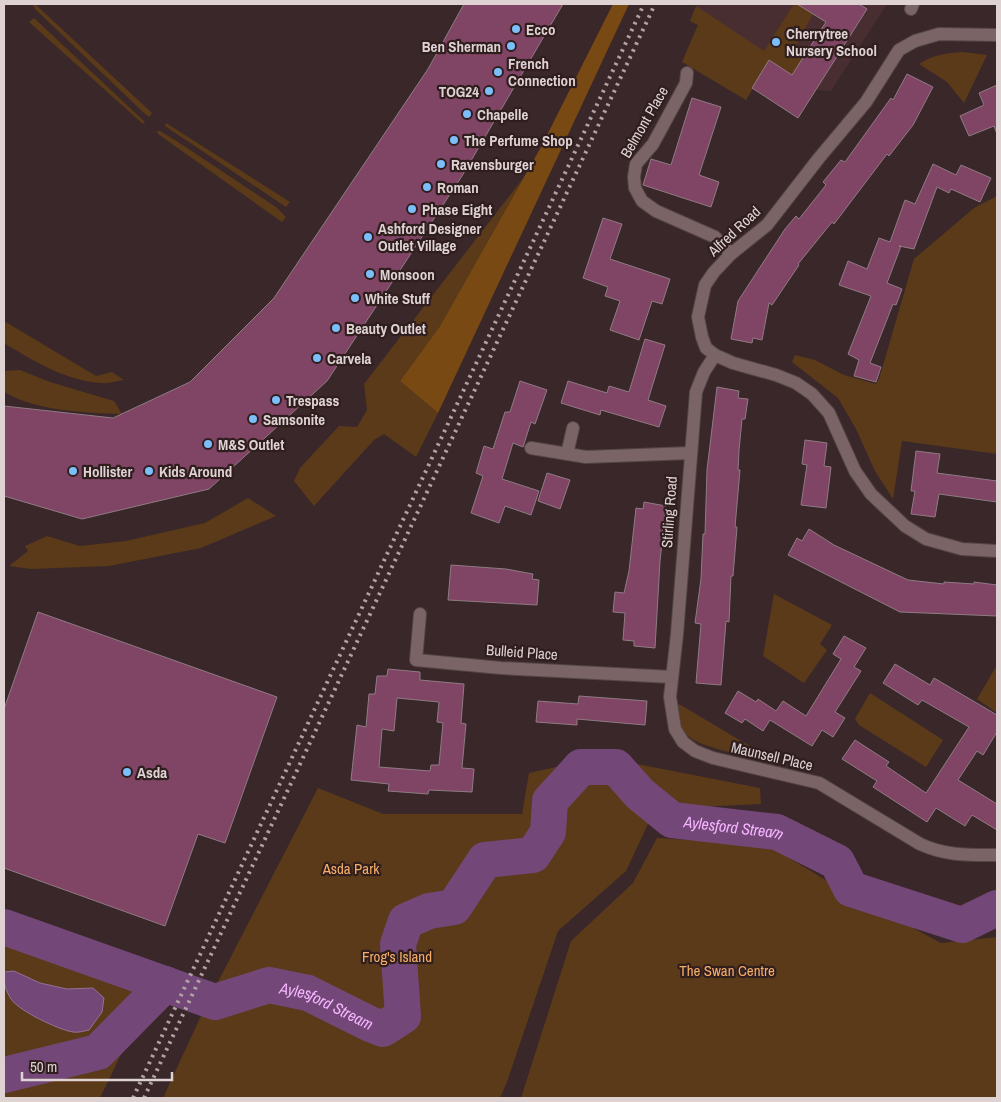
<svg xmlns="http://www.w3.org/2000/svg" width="1001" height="1102" font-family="'Archivo Narrow',sans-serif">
  <rect width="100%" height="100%" fill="#3a2729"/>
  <polygon fill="#482e30" points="697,4 887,4 831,91 815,90 769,61 746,100 682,62 698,25 690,21"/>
  <g fill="#5a3a19">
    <polygon points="33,4 35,4 152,113 149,117 144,113 35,9"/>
    <polygon points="794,4 797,4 813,14 796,45 808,51 792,75 769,61 746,100 682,62 698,25 690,21 696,6 764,51"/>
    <polygon points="34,18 145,122 143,124 29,22"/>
    <path d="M963,52L987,55L964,103L947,82L919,64C932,55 947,53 963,52Z"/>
    <polygon points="166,123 290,202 286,207 165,126"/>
    <polygon points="157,131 160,131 178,142 276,207 286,217 282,222 158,134"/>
    <polygon points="524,177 440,326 400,381 438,413 416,457 384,434 374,440 314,506 294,481 300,468 339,426 357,427 367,410 364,384"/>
    <polygon points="997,196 997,454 902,441 893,499 875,471 856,429 838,398 792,362 795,355 815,360 844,375 876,384 879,379 914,259 974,208"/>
    <path d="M4,321L96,376L112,372L124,380C116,381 108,384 101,383C66,381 32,360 4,343Z"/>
    <path d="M20,370L50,382L114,401L122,414C86,413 35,411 4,392V371Z"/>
    <polygon points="248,498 276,516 201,548 109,566 31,569 9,566 28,551 25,546 47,536 80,546 126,541 205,523"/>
    <polygon points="774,594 832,625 820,644 827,650 804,683 763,656"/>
    <polygon points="997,665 997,713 977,699"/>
    <polygon points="870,693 943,740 926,767 859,725 855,719"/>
    <path d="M679,704L770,758L767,761C748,756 701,748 688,736C680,729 675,714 679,704Z"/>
    <polygon points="601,757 760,788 761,804 655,809 626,871 558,931 507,1082 500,1098 163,1098 206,1005 318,788 383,814 522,814 529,773"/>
    <polygon points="657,838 768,845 837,887 941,943 997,937 997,1098 521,1098 571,941 633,883"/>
    <polygon points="4,941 133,987 140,1015 100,1098 4,1098"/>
  </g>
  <polygon fill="#784913" points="613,4 629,4 438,413 400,381 440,326 541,147"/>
  <path fill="#734879" stroke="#937194" d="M14,971L40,983L67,989L93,988L104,998L102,1012L89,1030C84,1031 78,1033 73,1032C59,1030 19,1011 11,999C6,991 3,982 4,972Z"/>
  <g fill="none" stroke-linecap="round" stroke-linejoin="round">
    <g stroke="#734879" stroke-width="36">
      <path id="s1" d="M4,927L215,1002L269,985L308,993L370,1024L383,1029L403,1016L398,944L406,921L429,911L454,907L485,860L533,855L548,832L550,801L581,767H616L640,794L672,820L777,832L837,862L851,889L962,925L997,908"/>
      <polyline points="4,1075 98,1052 165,984"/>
    </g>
  </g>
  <g fill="#804564" stroke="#8f7b84" fill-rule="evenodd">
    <polygon points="464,4 563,4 462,176 327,381 209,489 82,519 4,496 4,406 113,418 190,382 274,298 428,69"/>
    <polygon points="797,4 859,4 867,9 798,118 752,88 769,60 792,75 826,22"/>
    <polygon points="907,74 933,87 913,125 889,156 887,154 834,224 832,222 798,264 799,265 772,305 769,303 762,340 753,338 752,343 731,339 738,301 785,229 796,216 799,219 826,185 823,182 841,160 845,162 891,98 893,100"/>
    <polygon points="997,85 997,134 994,126 969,136 960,116 984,105 979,93"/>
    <polygon points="692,98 721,107 699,175 719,182 711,207 643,185 651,159 671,165"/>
    <polygon points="933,164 956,175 961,165 991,178 980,202 951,189 949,193 937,187 914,249 899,246 901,246 887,283 902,289 896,305 893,304 870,363 881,367 876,382 854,376 859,360 848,354 871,296 839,285 848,261 867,269 879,238 890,242 905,200 915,204"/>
    <polygon points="603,218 622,224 610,259 670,279 662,304 652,301 639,340 610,330 620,301 605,296 608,287 583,278"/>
    <polygon points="645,339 665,345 648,400 666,406 659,427 601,410 600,415 561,403 568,381 607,393 609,386 629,392"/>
    <polygon points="520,381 547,390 535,424 531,422 523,447 513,443 502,479 539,491 531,515 505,506 499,523 471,513 483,476 476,473 484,446 493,449 505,412 510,412"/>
    <polygon points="717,387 739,391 738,398 748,399 745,419 742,419 739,450 738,470 740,470 735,527 737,527 733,576 731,576 729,622 726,621 721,685 696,683 701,624 695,623 701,579 703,534 705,534 707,470"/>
    <polygon points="805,440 827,443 824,466 831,467 826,508 801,505 807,465 802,464"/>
    <polygon points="916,451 940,454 937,473 997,481 997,502 939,494 935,517 911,514 915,491 911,491"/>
    <polygon points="547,473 570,480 560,509 538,501"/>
    <polygon points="644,502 666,506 660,561 655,648 634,646 634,641 623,640 625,613 613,612 615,592 624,593 629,571 636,508 643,509"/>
    <polygon points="809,529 834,545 908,580 944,584 944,582 974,584 974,582 997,585 997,616 900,612 788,555 797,538 802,541"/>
    <polygon points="451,565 506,569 533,574 532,579 539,580 537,605 448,600"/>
    <polygon points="38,612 277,697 225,843 198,834 165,926 4,868 4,709"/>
    <polygon points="844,636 866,648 854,667 861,671 835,712 845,718 833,737 822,730 812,746 770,720 763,731 745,719 742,723 725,713 738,691 756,702 758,699 776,711 783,701 806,716 841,659 833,654"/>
    <polygon points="895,664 930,685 934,678 997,715 997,732 983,755 977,751 958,780 997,804 997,830 972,815 965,826 936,808 927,822 873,787 877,781 842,759 855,740 889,762 886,766 926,793 969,727 922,700 918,705 883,683"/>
    <path d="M388,669L420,672V680L464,684L461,723L466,724L462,768L474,769L472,792L429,790L428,794L388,791L389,784L351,780L357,725L366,727L369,694H375L377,676H387ZM397,698L439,702L437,722L443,723L439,765H431L430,771L379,767L382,729L394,731Z"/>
    <polygon points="579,696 647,701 645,725 577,719 577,725 536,722 538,701 578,704"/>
  </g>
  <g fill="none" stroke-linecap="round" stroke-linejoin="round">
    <g stroke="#564648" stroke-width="14">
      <g id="minor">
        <polyline points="911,9 913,4"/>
        <polyline points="997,35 939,34 915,41 899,50 866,102 819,158 767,225 731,254 714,272 705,285 698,317 702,337 706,348 715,355 733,363 776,375 796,383 812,394 829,413 855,471 871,494 905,526 926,539 962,549 997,551"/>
        <polyline points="687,73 686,83 653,144 636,164 634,177 635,188 642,201 656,211 715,237 731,254"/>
        <path d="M715,355L704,372L696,392L677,634L670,697L675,729L683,742L695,751L713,758L819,783L920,844C946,856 969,855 997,855"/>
        <polyline points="531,448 586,457 690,453"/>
        <polyline points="567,454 573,428"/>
        <polyline points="420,614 416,660 501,668 672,677"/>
      </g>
    </g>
    <use href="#minor" stroke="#7a6465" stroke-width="12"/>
    <g stroke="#b1a3a4" stroke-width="4" stroke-dasharray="2.5 5" stroke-linecap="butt">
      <polyline points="133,1098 644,4"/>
      <polyline points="144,1098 655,4"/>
    </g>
  </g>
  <g fill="#7cbef9" stroke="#301e1f" stroke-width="2">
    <circle cx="516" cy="29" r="5"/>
    <circle cx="776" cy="42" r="5"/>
    <circle cx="511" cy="46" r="5"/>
    <circle cx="498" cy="72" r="5"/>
    <circle cx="489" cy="91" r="5"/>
    <circle cx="467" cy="114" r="5"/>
    <circle cx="454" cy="140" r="5"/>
    <circle cx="441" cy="164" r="5"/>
    <circle cx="427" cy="187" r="5"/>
    <circle cx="412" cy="209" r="5"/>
    <circle cx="368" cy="237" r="5"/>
    <circle cx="370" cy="274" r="5"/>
    <circle cx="355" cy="298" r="5"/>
    <circle cx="336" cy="328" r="5"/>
    <circle cx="317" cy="358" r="5"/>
    <circle cx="276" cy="400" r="5"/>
    <circle cx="253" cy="419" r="5"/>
    <circle cx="208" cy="444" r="5"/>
    <circle cx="73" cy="471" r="5"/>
    <circle cx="149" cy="471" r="5"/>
    <circle cx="127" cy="772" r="5"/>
  </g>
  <g text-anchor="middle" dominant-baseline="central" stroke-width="4.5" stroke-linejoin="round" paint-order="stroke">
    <g font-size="15" font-weight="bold" fill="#ded2d2" stroke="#301e1f" text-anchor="start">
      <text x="526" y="29">Ecco</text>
      <text x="786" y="33">Cherrytree<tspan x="786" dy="17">Nursery School</tspan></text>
      <text x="501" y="46" text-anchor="end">Ben Sherman</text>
      <text x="508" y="63">French<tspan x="508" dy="17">Connection</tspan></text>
      <text x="479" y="91" text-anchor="end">TOG24</text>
      <text x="477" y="114">Chapelle</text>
      <text x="464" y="140">The Perfume Shop</text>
      <text x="451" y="164">Ravensburger</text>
      <text x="437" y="187">Roman</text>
      <text x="422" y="209">Phase Eight</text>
      <text x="378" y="228">Ashford Designer<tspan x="378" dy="17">Outlet Village</tspan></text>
      <text x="380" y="274">Monsoon</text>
      <text x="365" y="298">White Stuff</text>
      <text x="346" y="328">Beauty Outlet</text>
      <text x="327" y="358">Carvela</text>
      <text x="286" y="400">Trespass</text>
      <text x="263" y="419">Samsonite</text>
      <text x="218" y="444">M&amp;S Outlet</text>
      <text x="83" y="471">Hollister</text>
      <text x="159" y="471">Kids Around</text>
      <text x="137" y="772">Asda</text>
    </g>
    <g font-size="15" fill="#ded2d2" stroke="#301e1f">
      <text transform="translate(644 122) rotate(-60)">Belmont Place</text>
      <text transform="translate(734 231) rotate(-43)">Alfred Road</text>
      <text transform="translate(669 512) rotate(-86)">Stirling Road</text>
      <text transform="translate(522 652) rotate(4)">Bulleid Place</text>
      <text transform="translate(772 756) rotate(13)">Maunsell Place</text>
    </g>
    <g font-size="15" fill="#f6ae67" stroke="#301e1f">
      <text x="351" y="868">Asda Park</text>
      <text x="397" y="956">Frog's Island</text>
      <text x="727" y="970">The Swan Centre</text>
    </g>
    <g font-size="16" font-style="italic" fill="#f6b5fe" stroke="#301e1f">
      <text stroke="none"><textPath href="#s1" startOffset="958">Aylesford Stream</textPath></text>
      <text stroke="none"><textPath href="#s1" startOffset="342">Aylesford Stream</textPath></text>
    </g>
  </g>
  <rect width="1001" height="1102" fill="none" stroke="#ded2d2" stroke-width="10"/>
  <path d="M22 1072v8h150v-8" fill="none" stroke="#ded2d2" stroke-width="2.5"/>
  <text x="30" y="1072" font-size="15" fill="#ded2d2" stroke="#301e1f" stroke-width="4" paint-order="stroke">50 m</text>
</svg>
